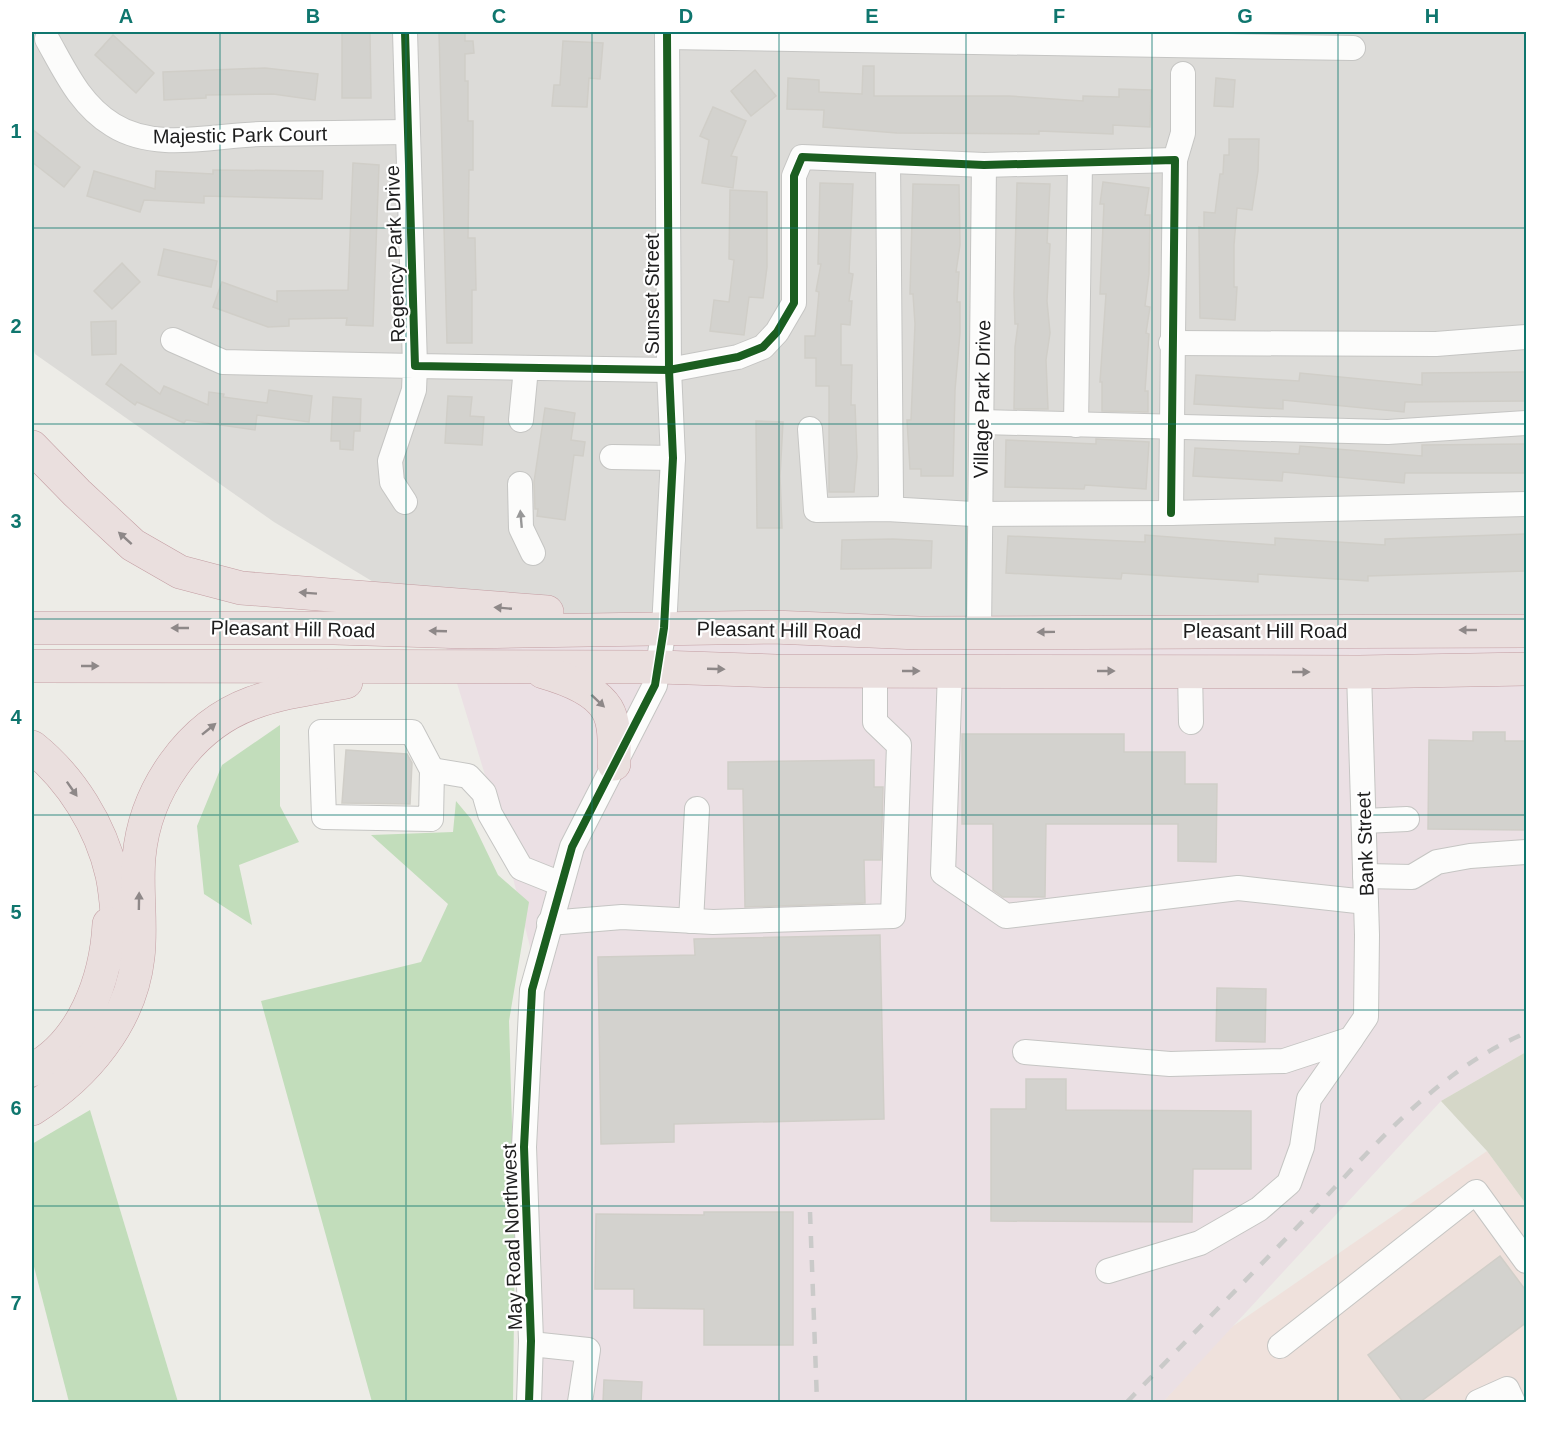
<svg xmlns="http://www.w3.org/2000/svg" width="1558" height="1434" font-family="Helvetica,sans-serif">
  <rect width="100%" height="100%" fill="#edece7"/>
  <polygon fill="#dcdbd8" points="32,32 1526,32 1526,640 1189,649 438,621 274,522 35,354 32,345"/>
  <polygon fill="#efe1dc" points="1487,1151 1526,1204 1526,1402 1163,1402 1226,1331"/>
  <polygon fill="#ebe0e4" points="438,621 1189,649 1526,640 1526,1052 1441,1101 1163,1402 519,1402 533,959 499,821"/>
  <polygon fill="#d5d7c8" points="1526,1052 1526,1204 1487,1151 1441,1101"/>
  <g fill="#c2ddbb">
    <polygon points="280,725 280,806 299,842 239,865 252,925 204,894 197,826 222,765"/>
    <polygon points="456,801 471,819 498,875 529,902 509,1021 515,1228 513,1402 372,1402 261,1001 421,962 448,904 371,835 453,832"/>
    <polygon points="90,1110 178,1402 69,1402 32,1259 32,1144"/>
  </g>
  <g fill="#d3d2ce" stroke="#d0cec8" stroke-width="1.5">
    <polygon points="342,32 370,32 371,98 342,98"/>
    <polygon points="439,32 465,32 465,41 473,41 474,53 465,54 465,81 468,81 468,121 473,121 473,170 469,170 468,238 475,238 476,290 472,290 472,343 447,343"/>
    <polygon points="113,35 154,73 136,93 95,55"/>
    <polygon points="563,41 603,43 600,79 589,78 587,107 552,106 554,85 560,85"/>
    <polygon points="863,66 874,66 874,96 1009,96 1083,101 1083,96 1119,97 1119,89 1151,90 1150,127 1113,125 1113,134 1039,131 1039,134 897,133 823,127 824,110 787,109 788,78 819,80 819,92 862,94"/>
    <polygon points="265,68 318,74 315,100 273,94 206,95 206,98 164,100 163,72"/>
    <polygon points="755,70 776,96 751,116 731,91"/>
    <polygon points="1216,78 1235,80 1233,107 1214,106"/>
    <polygon points="713,107 746,121 731,156 737,157 733,188 702,183 709,140 700,136"/>
    <polygon points="32,129 80,167 64,187 32,162"/>
    <polygon points="1229,139 1259,139 1258,171 1252,210 1237,208 1234,245 1234,287 1237,287 1235,320 1200,318 1199,227 1204,228 1204,212 1215,213 1220,174 1223,174 1224,155 1229,155"/>
    <polygon points="353,163 379,165 373,326 346,325 347,318 289,319 289,326 268,327 213,307 222,282 277,302 277,291 348,290"/>
    <polygon points="213,170 323,171 322,199 204,196 204,203 144,200 140,212 87,196 94,171 155,189 156,171 213,174"/>
    <polygon points="1103,182 1149,188 1145,215 1150,215 1149,274 1145,306 1150,307 1146,333 1149,334 1145,391 1148,391 1148,412 1102,411 1102,382 1100,382 1106,294 1100,294 1104,204 1100,204"/>
    <polygon points="820,183 853,184 849,273 853,274 849,301 852,301 850,325 841,324 841,365 852,365 851,405 855,405 857,457 854,492 829,492 829,386 816,386 816,358 805,358 805,336 815,336 819,292 816,291 821,264 818,264"/>
    <polygon points="1017,183 1050,184 1047,243 1050,244 1047,301 1050,333 1046,360 1048,409 1014,409 1015,347 1018,324 1015,324 1014,294"/>
    <polygon points="913,184 959,185 960,245 956,272 959,272 957,302 960,302 960,333 955,390 953,476 921,476 921,469 910,469 907,420 911,420 915,324 913,294 910,294"/>
    <polygon points="730,190 767,192 767,267 763,298 749,297 744,335 710,331 714,300 729,302 734,260 729,259"/>
    <polygon points="164,249 217,261 211,287 158,275"/>
    <polygon points="122,263 140,282 112,309 94,291"/>
    <polygon points="116,321 116,354 92,355 91,322"/>
    <polygon points="121,364 160,394 164,386 208,405 209,392 224,394 223,397 267,403 269,390 312,396 309,422 257,415 255,430 186,420 184,423 137,402 135,405 106,384"/>
    <polygon points="1527,372 1527,401 1405,402 1404,412 1283,400 1283,409 1194,404 1196,375 1299,381 1300,373 1422,385 1422,373"/>
    <polygon points="448,396 472,397 470,416 484,417 482,445 445,443"/>
    <polygon points="333,397 361,399 360,431 354,431 353,450 340,449 340,441 331,441"/>
    <polygon points="545,408 575,413 571,440 585,442 583,456 574,455 565,520 537,516 538,509 535,509 534,482"/>
    <polygon points="756,421 783,422 780,476 782,528 757,528"/>
    <polygon points="1096,439 1149,442 1146,489 1085,485 1084,489 1005,487 1006,440 1096,444"/>
    <polygon points="1527,444 1527,473 1405,473 1404,483 1283,472 1282,481 1193,476 1195,448 1299,454 1300,446 1422,456 1422,445"/>
    <polygon points="1527,534 1527,571 1368,576 1368,581 1258,574 1258,582 1122,573 1121,579 1006,573 1008,536 1145,542 1145,535 1275,545 1275,538 1385,545 1385,539"/>
    <polygon points="893,539 932,541 931,568 841,569 842,540"/>
    <polygon points="1473,732 1505,732 1505,741 1527,741 1527,830 1428,829 1429,740 1473,741"/>
    <polygon points="962,734 1124,734 1124,752 1185,752 1185,784 1217,784 1216,862 1178,861 1178,824 1046,824 1045,897 1003,897 993,890 993,824 962,824"/>
    <polygon points="346,750 407,754 412,763 410,804 342,803"/>
    <polygon points="874,760 874,787 883,787 881,860 864,860 865,903 745,907 743,789 728,789 728,762"/>
    <polygon points="880,935 884,1119 674,1124 674,1142 601,1144 598,957 695,955 694,939"/>
    <polygon points="1217,988 1266,989 1265,1042 1216,1041"/>
    <polygon points="1026,1079 1066,1079 1066,1110 1251,1111 1251,1169 1193,1169 1192,1222 991,1221 991,1109 1026,1109"/>
    <polygon points="704,1212 793,1212 793,1345 704,1345 704,1309 634,1308 634,1289 595,1289 596,1214 704,1215"/>
    <polygon points="1500,1256 1527,1292 1527,1322 1420,1402 1403,1402 1368,1355"/>
    <polygon points="604,1380 642,1382 641,1402 603,1402"/>
  </g>
  <g fill="none" stroke-linecap="round" stroke-linejoin="round">
    <g stroke="#c5c5c3" stroke-width="26">
      <g id="minor">
        <polyline points="405,32 415,366 669,370 738,357 763,347 777,332 794,303 794,176 802,157 984,165 1175,160"/>
        <polyline points="667,37 1353,48"/>
        <path d="M47,39C65,71 80,105 113,125C156,152 214,135 261,134C310,133 359,133 407,132"/>
        <polyline points="173,340 223,362 415,366 414,390 390,461 392,482 405,502"/>
        <polyline points="1171,343 1436,344 1526,337"/>
        <polyline points="521,420 526,368"/>
        <polyline points="982,422 1388,432 1526,423"/>
        <polyline points="1076,425 1080,163"/>
        <polyline points="810,429 816,510 887,509 973,514 1171,513 1526,504"/>
        <polyline points="612,457 673,458"/>
        <polyline points="520,484 521,528 533,553"/>
        <polyline points="887,509 891,497 888,161"/>
        <polyline points="1171,513 1175,160 1183,133 1183,74"/>
        <polyline points="979,633 984,165"/>
        <polyline points="950,671 943,873 1006,916 1238,888 1366,902"/>
        <polyline points="1190,671 1191,722"/>
        <polygon points="321,732 412,732 432,770 431,819 324,817"/>
        <polyline points="432,770 468,776 484,793 490,814 521,868 561,884"/>
        <polyline points="1364,821 1407,819"/>
        <polyline points="1365,876 1412,877 1437,862 1470,856 1526,852"/>
        <polyline points="691,921 697,809"/>
        <polyline points="549,923 622,917 713,922 893,916 899,745 875,722 875,671"/>
        <polyline points="1025,1052 1170,1064 1284,1061 1351,1039 1366,1017 1367,935 1359,672"/>
        <polyline points="1108,1271 1200,1243 1259,1209 1289,1183 1302,1147 1309,1099 1351,1039"/>
        <polyline points="531,1344 588,1350 580,1402"/>
        <polyline points="1280,1346 1476,1192 1526,1261"/>
        <polyline points="529,1402 531,1341 524,1147 532,990 572,847 655,685 664,628 673,458 669,370 667,32"/>
        <polyline points="1478,1402 1507,1389 1513,1402"/>
      </g>
    </g>
    <g stroke="#c39da2" stroke-width="34">
      <g id="highway">
        <polyline points="32,447 77,493 133,545 180,572 241,588 547,612"/>
        <polyline points="32,628 334,628 468,632 772,627 919,633 1526,631"/>
        <polyline points="32,666 659,667 776,671 1359,672 1526,669"/>
        <path d="M543,672C564,678 595,689 607,709C616,724 614,747 614,764"/>
        <path d="M32,747C71,778 101,826 112,875C117,898 117,922 120,945L118,953"/>
        <path d="M32,1070C83,1043 106,980 109,924"/>
        <path d="M32,1109C85,1076 131,1022 138,957C142,924 136,890 139,857C145,791 189,726 252,703C282,692 314,688 346,682"/>
      </g>
    </g>
    <use href="#minor" stroke="#fcfcfb" stroke-width="24"/>
    <use href="#highway" stroke="#eadfde" stroke-width="33"/>
    <g stroke="#cacac9" stroke-width="4.5" stroke-dasharray="12 12" stroke-linecap="butt">
      <polyline points="810,1212 817,1402"/>
      <path d="M1127,1402C1186,1341 1246,1280 1305,1219C1372,1149 1435,1071 1526,1033"/>
    </g>
    <g stroke="#fff" stroke-width="11">
      <g id="cycleway">
        <polyline points="405,32 415,366 669,370 738,357 763,347 777,332 794,303 794,176 802,157 984,165 1175,160 1171,513"/>
        <polyline points="529,1402 531,1341 524,1147 532,990 572,847 655,685 664,628 673,458 669,370 667,32"/>
      </g>
    </g>
    <use href="#cycleway" stroke="#1b5e20" stroke-width="8"/>
  </g>
  <defs><path id="oneway-solid" d="M-6-.8H1V-3.2L6.5 0L1 3.2V.8H-6Z" transform="scale(1.5)"/></defs>
  <use fill="#989898" href="#oneway-solid" transform="translate(521 519) rotate(-95)"/>
  <g fill="#8e8888">
    <use href="#oneway-solid" transform="translate(125 538) rotate(-138)"/>
    <use href="#oneway-solid" transform="translate(308 593) rotate(-176)"/>
    <use href="#oneway-solid" transform="translate(503 608) rotate(-175)"/>
    <use href="#oneway-solid" transform="translate(180 628) rotate(-180)"/>
    <use href="#oneway-solid" transform="translate(1468 630) rotate(-180)"/>
    <use href="#oneway-solid" transform="translate(438 631) rotate(-178)"/>
    <use href="#oneway-solid" transform="translate(1046 632) rotate(179)"/>
    <use href="#oneway-solid" transform="translate(90 666)"/>
    <use href="#oneway-solid" transform="translate(716 669) rotate(2)"/>
    <use href="#oneway-solid" transform="translate(911 671)"/>
    <use href="#oneway-solid" transform="translate(1106 671)"/>
    <use href="#oneway-solid" transform="translate(1301 672)"/>
    <use href="#oneway-solid" transform="translate(598 701) rotate(43)"/>
    <use href="#oneway-solid" transform="translate(209 729) rotate(-39)"/>
    <use href="#oneway-solid" transform="translate(72 789) rotate(55)"/>
    <use href="#oneway-solid" transform="translate(139 901) rotate(-89)"/>
  </g>
  <path fill="none" stroke="#0f766e" stroke-width="1.5" stroke-opacity="0.55" d="M220,32V1402M406,32V1402M592,32V1402M779,32V1402M966,32V1402M1152,32V1402M1338,32V1402M32,228H1526M32,424H1526M32,619H1526M32,815H1526M32,1010H1526M32,1206H1526"/>
  <g text-anchor="middle" dominant-baseline="central" stroke-width="4.5" stroke-linejoin="round" paint-order="stroke">
    <g font-size="20" fill="#1e1e1e" stroke="#fff">
      <text transform="translate(240 135) rotate(-1)">Majestic Park Court</text>
      <text transform="translate(395 254) rotate(-92)">Regency Park Drive</text>
      <text transform="translate(652 294) rotate(-90)">Sunset Street</text>
      <text transform="translate(982 399) rotate(-89)">Village Park Drive</text>
      <text transform="translate(293 629) rotate(1)">Pleasant Hill Road</text>
      <text transform="translate(779 630) rotate(1)">Pleasant Hill Road</text>
      <text x="1265" y="631">Pleasant Hill Road</text>
      <text transform="translate(1365 844) rotate(-92)">Bank Street</text>
      <text transform="translate(512 1237) rotate(-92)">May Road Northwest</text>
    </g>
  </g>
  <rect width="1558" height="1434" fill="none" stroke="#ffffff" stroke-width="66"/>
  <rect x="33" y="33" width="1492" height="1368" fill="none" stroke="#0f766e" stroke-width="2"/>
  <g font-size="20" text-anchor="middle" font-weight="bold" fill="#0f766e">
    <text x="126" y="23">A</text>
    <text x="313" y="23">B</text>
    <text x="499" y="23">C</text>
    <text x="686" y="23">D</text>
    <text x="872" y="23">E</text>
    <text x="1059" y="23">F</text>
    <text x="1245" y="23">G</text>
    <text x="1432" y="23">H</text>
    <text x="16" y="138">1</text>
    <text x="16" y="333">2</text>
    <text x="16" y="528">3</text>
    <text x="16" y="724">4</text>
    <text x="16" y="919">5</text>
    <text x="16" y="1115">6</text>
    <text x="16" y="1310">7</text>
  </g>
</svg>
